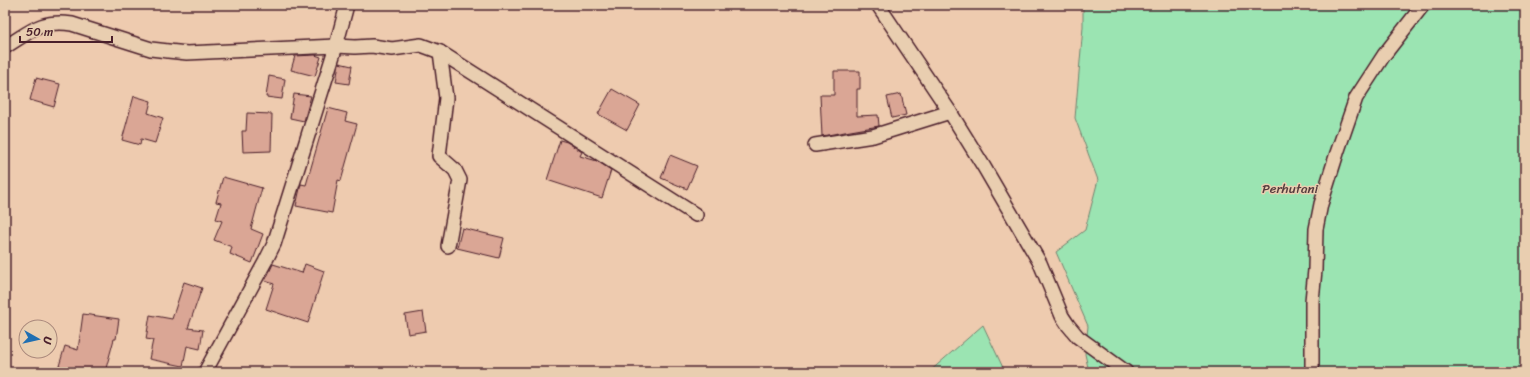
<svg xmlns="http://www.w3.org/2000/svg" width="1530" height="377" font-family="Sriracha,sans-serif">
  <rect width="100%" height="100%" fill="#eecbaf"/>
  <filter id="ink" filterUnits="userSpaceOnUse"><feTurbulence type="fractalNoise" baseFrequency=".025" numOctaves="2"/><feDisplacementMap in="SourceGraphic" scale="8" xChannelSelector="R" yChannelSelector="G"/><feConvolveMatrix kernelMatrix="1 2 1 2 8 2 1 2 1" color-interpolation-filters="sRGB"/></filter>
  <g filter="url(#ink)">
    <g fill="#9be4b2" stroke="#72826e">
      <polygon points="1083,5 1525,5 1525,372 1089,372 1085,354 1088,326 1056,252 1085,230 1098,180 1075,118 1083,27"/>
      <polygon points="983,325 1005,372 929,372"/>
    </g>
    <g fill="#daa695" stroke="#4a1f2b">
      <polygon points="315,55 321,57 315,76 291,70 295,56"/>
      <polygon points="339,63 352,66 349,84 336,82"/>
      <polygon points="834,71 860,71 860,89 857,89 857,116 878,115 879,126 822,136 820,95 834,95"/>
      <polygon points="269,76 285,79 282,99 266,97"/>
      <polygon points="36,78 60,84 54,107 30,100"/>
      <polygon points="612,89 640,105 627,130 598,114"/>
      <polygon points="294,94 311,96 304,121 290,118"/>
      <polygon points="901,94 906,115 892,118 887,97"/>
      <polygon points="134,96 151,101 148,113 163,118 155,143 141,139 140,145 122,140"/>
      <polygon points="328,108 347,113 345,121 357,124 341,181 338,180 332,213 296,206 301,184 306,185"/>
      <polygon points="247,113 272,114 271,151 243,152 242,131 246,131"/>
      <polygon points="560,140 567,142 582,152 580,156 597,161 611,170 602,198 547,180"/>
      <polygon points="670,155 697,166 687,189 661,178"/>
      <polygon points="223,177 262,188 251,229 263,234 252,263 230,254 232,247 214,240 222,221 216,219 221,203 216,202"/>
      <polygon points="462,228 504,238 499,258 457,248"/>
      <polygon points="273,264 302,273 305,264 324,271 308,323 266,309 274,284 265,281"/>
      <polygon points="184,282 202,288 188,328 203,330 200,349 187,346 183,366 149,359 153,340 146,339 150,315 172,319"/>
      <polygon points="423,312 426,331 408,334 405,315"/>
      <polygon points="83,314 119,319 116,339 114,339 105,372 81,372 59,366 65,346 78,350"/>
    </g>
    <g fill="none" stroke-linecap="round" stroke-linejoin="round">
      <g stroke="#4a1f2b" stroke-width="16">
        <g id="minor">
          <polyline points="878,5 950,112 984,167 1040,263 1062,316 1068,325 1078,337 1126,372"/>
          <path d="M5,47C30,32 41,19 72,24L151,49L168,51L187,53L336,46L355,47L372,46L392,49L421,45L440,52L696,215"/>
          <polyline points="440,52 446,98 439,156 455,170 460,180 448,246"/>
          <polyline points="815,145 873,136 950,112"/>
          <polyline points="205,372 265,262 274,244 336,46 347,5"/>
          <polyline points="1312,372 1312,301 1315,270 1316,229 1321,204 1337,153 1356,98 1384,55 1423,5"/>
        </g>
      </g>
      <use href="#minor" stroke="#e9ceb0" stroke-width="13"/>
    </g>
  </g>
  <g text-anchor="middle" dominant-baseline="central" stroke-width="3" stroke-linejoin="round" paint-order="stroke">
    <g font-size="13" fill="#563d3f" stroke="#e9ceb0">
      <text x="1290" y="188">Perhutani</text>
    </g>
  </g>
  <rect width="1530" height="377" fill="none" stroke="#e9ceb0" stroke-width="20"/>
  <rect x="10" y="10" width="1510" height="357" fill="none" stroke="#4a1f2b" stroke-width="1.5" filter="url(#ink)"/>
  <g transform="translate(38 339) rotate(98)"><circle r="19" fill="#e9ceb0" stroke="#a9887b"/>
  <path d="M0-3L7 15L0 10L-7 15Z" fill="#1f6fb2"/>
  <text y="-6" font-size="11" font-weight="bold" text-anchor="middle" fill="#4a1f2b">U</text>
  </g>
  <path d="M20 36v6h92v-6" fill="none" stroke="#4a1f2b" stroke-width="2"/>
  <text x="26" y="36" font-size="12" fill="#4a1f2b" stroke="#e9ceb0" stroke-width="3" paint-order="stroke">50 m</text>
</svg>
